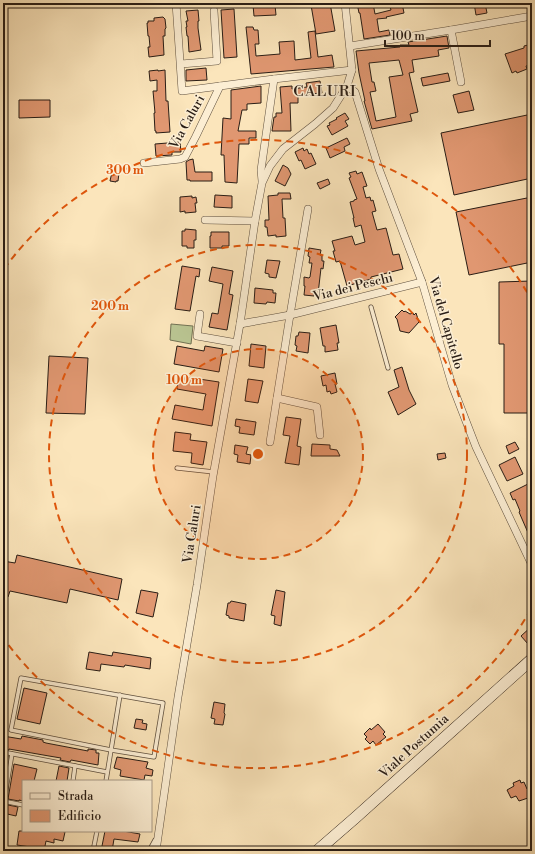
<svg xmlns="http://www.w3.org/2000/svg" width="535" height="854" font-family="'Libre Bodoni',serif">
  <rect width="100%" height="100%" fill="#fbe5bb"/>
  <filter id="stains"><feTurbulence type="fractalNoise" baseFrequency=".005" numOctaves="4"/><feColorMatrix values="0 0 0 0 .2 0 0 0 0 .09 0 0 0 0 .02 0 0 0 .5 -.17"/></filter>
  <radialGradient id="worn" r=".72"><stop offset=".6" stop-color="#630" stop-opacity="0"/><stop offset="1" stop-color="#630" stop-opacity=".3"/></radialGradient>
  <polygon fill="#bac693" stroke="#727254" points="171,324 193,326 191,344 170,340"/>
  <g fill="#e09771" stroke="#291d15" fill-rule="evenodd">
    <polygon points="321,3 330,3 335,31 316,34 311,5"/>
    <polygon points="357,3 373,3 375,14 391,10 389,3 402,3 404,13 386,17 387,18 377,19 379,32 389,30 390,35 364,39 360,13 359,13"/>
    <polygon points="474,3 485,3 487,13 476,15"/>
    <polygon points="253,5 275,5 276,15 254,16"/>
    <polygon points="234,9 237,57 224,58 221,10"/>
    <polygon points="198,10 199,21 198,21 198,28 201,50 189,52 188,36 187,36 186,27 187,27 186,21 188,21 186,11"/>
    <polygon points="163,17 165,19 166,28 165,29 165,36 163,36 164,55 149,57 148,47 150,47 149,36 148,36 147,23 148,23 148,21 154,21 154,18"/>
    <polygon points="246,27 253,27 254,30 258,30 259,44 255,44 256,56 280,54 279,42 294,41 295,60 311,58 308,32 315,31 318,57 332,55 334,67 251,74"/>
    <path d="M447,36L449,48L438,50L439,56L412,60L414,72L409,73L418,112L410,114L412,121L372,129L364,101H365L359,73L356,51L400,47V45H409L408,42ZM399,60L403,75L389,77L396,117L376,121L370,92L376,91L374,82H372L369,63Z"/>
    <polygon points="532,44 532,64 526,66 527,69 517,73 516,71 512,73 505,54 524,48 524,46"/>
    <polygon points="206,68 207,80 186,81 186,70"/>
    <polygon points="158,70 158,71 165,70 166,101 168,101 170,132 156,133 156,131 155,131 154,113 155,113 153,91 157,91 157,80 150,81 149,71"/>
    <polygon points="448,73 450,81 423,86 421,78"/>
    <polygon points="320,81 322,93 298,95 298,103 290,103 291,131 272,131 274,117 276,117 276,113 282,113 280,87 292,86 292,89 307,87 306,83"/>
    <polygon points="261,86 261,103 247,104 247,110 242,110 238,131 256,131 256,138 249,138 249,144 239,144 237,183 225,182 224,155 221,155 223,118 231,119 231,90"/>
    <polygon points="469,91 474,110 458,113 453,95"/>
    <polygon points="19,100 50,100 50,117 19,118"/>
    <polygon points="345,113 349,119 345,121 348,126 332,135 327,126 330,125 329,123 337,119 336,118"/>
    <polygon points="532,114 532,178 454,195 441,133"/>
    <polygon points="347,138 350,144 344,147 345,151 330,158 326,148"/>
    <polygon points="180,142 181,152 172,152 172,155 156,156 155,144"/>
    <polygon points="303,148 304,151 307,149 309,154 311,153 316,164 305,169 301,160 299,161 295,152"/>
    <polygon points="193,159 195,172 212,172 212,181 190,181 190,180 187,180 186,162 189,160"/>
    <polygon points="283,165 288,168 291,174 285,186 275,181"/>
    <polygon points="356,171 357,174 362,172 367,186 363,187 366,198 370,197 371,201 373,200 376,211 372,212 377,230 386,228 393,255 399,254 403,269 371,277 371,279 347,286 340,261 336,262 333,251 335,251 332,241 352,236 355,245 365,242 361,225 355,227 353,218 354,218 350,202 354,201 354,200 357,199 349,178 351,177 349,173"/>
    <polygon points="112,172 119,173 118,181 116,181 116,182 110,181"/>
    <polygon points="328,179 330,184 320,189 317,183"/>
    <polygon points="278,193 290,193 291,199 282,199 283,218 285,218 286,236 276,237 276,235 268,236 267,227 265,227 265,220 269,220 268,196 278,195"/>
    <polygon points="215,195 232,196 232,208 214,207"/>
    <polygon points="192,196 192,198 196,197 197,203 195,203 196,212 185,213 185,211 180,212 180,197"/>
    <polygon points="532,197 532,262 469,275 456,212"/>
    <polygon points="185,229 196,230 196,240 194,240 194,248 187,248 187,246 182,246 182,231 185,231"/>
    <polygon points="211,232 229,232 229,246 222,246 222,248 210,248 210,236 211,236"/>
    <polygon points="309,248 321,250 320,255 322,255 322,261 324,261 323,269 321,268 318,294 314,294 314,296 304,295 305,286 304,286 304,277 309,278 310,277 312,263 309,263 310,257 308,256"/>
    <polygon points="267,260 280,261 276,278 269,277 269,274 265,273"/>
    <polygon points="182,266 200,269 199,277 196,276 190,311 175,309"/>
    <polygon points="212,267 233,271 229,294 233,295 227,330 209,327 212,313 218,314 223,284 209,281"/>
    <polygon points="532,281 532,413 504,413 504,344 499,344 499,282"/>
    <polygon points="255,288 273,290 273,293 276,293 275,303 267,302 266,304 254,303"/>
    <polygon points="402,310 404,312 405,311 410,314 413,313 414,315 416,313 419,322 409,333 400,331 397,319 395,317"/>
    <polygon points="336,325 339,343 337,343 338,350 325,352 325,346 323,346 320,328"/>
    <polygon points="299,332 310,333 308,353 296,351 297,346 295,345 296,336 298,336"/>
    <polygon points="251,344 266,346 264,368 249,366"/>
    <polygon points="177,346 204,351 205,346 223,349 219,372 174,364"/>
    <polygon points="49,356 88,358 85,414 46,413"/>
    <polygon points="402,367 409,390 416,404 398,415 388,392 399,387 394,370"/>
    <polygon points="335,373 337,384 335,384 337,392 331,394 330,391 327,392 326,385 323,386 321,376"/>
    <polygon points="179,376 219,382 212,426 172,419 175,405 203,410 205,397 206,394 177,389"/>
    <polygon points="248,379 263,381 258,403 245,401"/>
    <polygon points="286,417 301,419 297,446 301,447 299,465 285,463 290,436 283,435"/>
    <polygon points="236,419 256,422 254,435 239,433 240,427 235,426"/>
    <polygon points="175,432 191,434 190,440 207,442 203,465 191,463 192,453 173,451"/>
    <polygon points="515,442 519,449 509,454 506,446"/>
    <polygon points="312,444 330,445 330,449 337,450 340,456 311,456"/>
    <polygon points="235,445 248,447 246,454 251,455 250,464 237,462 238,455 234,454"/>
    <polygon points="445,453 446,458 438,460 437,454"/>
    <polygon points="515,457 523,474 507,481 499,465"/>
    <polygon points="532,482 532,542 519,512 520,511 515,499 513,500 510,493"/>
    <polygon points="17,555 122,579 118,600 70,589 67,603 10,591 8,597 3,595 3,561 15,563"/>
    <polygon points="141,590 158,593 153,617 136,613"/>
    <polygon points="276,590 285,592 281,626 274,624 275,616 271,615"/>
    <polygon points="231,601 246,604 244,621 229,618 229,616 226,615 228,603 230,603"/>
    <polygon points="532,626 532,640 528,644 521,636"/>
    <polygon points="89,652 112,656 113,652 151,658 150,669 125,665 124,667 101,664 100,671 86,669"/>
    <polygon points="24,688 47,693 40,724 17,719"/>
    <polygon points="214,702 225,704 224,713 225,714 223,725 214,724 215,719 211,718"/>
    <polygon points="136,719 143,720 142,723 147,724 146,730 134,728"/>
    <polygon points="378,724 385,732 383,734 386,737 376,745 373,741 370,744 365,739 367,737 364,734 370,728 371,730"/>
    <polygon points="3,736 21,739 22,736 43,740 43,742 46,743 88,751 88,749 96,750 96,753 99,753 98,765 71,760 70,762 60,760 61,758 49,756 9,749 9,750 3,749"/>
    <polygon points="3,755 8,756 3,788"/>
    <polygon points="117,757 148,762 146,768 153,770 152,776 145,775 144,780 120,776 121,770 114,768"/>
    <polygon points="14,764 37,769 34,781 23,781 23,801 19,800 19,801 8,799"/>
    <polygon points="59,766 69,768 67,781 56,781"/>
    <polygon points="520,780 521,783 524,782 527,789 532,786 532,806 528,798 519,801 516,796 511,798 507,790 514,786 513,783"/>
    <polygon points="3,804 18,807 16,816 3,813"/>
    <polygon points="19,831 60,831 65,832 63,841 54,839 54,843 46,841 44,851 36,851 37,848 17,845"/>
    <polygon points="105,831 123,831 140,834 138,842 114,839 112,851 101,851"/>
  </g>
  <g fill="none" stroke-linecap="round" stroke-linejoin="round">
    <g stroke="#5e4f3e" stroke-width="5">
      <g id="service">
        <polyline points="371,307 388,368"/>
        <polyline points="177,468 214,472"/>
        <polygon points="21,678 163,703 154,757 111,750 11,730"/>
        <polyline points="3,752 107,772"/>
        <polyline points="73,781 75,766"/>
        <polyline points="106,781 120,695"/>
        <polyline points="3,801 23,805"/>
        <polyline points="4,801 12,754"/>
        <polyline points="93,851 97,831"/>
        <polyline points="149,851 155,840"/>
      </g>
    </g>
    <g stroke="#5e4f3e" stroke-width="8">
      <g id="minor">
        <polyline points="176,3 182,91 220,86"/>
        <polyline points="451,30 461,82"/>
        <polyline points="350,46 451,30 532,16"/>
        <polyline points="181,64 217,61 214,11"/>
        <polyline points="347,86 355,92 379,169 422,282 452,385 476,447 532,565"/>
        <polyline points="144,163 180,159 185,157 196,136 220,86 274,79"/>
        <polyline points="262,181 261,170 274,79 352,70"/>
        <polyline points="205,220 255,221"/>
        <polyline points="200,314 197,336 237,343"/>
        <polyline points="240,324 290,315 422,282"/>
        <polyline points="277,398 317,407 320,435"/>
        <polyline points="270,442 290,315 308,209"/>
        <polyline points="156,851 178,697 197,585 213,476 240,324 255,221 262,183 270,166 283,149 315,124 333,108 347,86 352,70 345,3"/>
      </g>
    </g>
    <g stroke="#291d15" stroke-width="12">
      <polyline id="secondary" points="317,851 355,818 532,659"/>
    </g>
    <use href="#service" stroke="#fceed3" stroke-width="3.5"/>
    <use href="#minor" stroke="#fceed3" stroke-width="7"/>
    <use href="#secondary" stroke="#fceed3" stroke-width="11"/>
  </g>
  <circle cx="258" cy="454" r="105" fill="#de560c" fill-opacity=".12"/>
  <g fill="none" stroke="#de560c" stroke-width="2" stroke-dasharray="7 5">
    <circle cx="258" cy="454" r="105"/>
    <circle cx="258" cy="454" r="209"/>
    <path d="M531 609A314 314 0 0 1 4 639M4 269A314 314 0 0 1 531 299"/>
  </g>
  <g text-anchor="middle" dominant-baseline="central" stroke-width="3" stroke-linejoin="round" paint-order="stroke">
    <g font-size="13" fill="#291d15" stroke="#fceed3">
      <text transform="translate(187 122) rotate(-61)">Via Caluri</text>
      <text transform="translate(353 287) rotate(-14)">Via dei Peschi</text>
      <text transform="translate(446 323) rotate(74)">Via del Capitello</text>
      <text transform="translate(192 534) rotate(-81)">Via Caluri</text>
      <text transform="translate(414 746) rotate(-42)">Viale Postumia</text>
    </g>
    <g font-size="15" letter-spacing="1" fill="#291d15" stroke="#fceed3">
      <text x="325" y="91">CALURI</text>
    </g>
  </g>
  <circle cx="258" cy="454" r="6" fill="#de560c" stroke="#fceed3" stroke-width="2"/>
  <g font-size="12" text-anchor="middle" font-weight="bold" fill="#de560c" stroke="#fceed3" stroke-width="3" stroke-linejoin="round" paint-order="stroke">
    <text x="125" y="174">300 m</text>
    <text x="110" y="310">200 m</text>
    <text x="184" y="384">100 m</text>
  </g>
  <rect width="535" height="854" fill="none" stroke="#fbe5bb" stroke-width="16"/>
  <rect x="4" y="4" width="527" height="846" fill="none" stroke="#291d15" stroke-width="2"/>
  <rect x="8" y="8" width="519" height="838" fill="none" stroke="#291d15"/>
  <rect x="22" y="780" width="130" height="52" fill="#fceed3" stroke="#a89a87"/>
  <rect x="30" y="793" width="20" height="6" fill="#fceed3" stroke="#a89a87"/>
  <text x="58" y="800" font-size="12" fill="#291d15">Strada</text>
  <rect x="30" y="810" width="20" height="12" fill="#e09771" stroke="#a89a87"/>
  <text x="58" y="820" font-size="12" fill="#291d15">Edificio</text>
  <path d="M385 40v6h105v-6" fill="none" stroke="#291d15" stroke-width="2"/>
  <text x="391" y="40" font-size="12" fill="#291d15" stroke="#fceed3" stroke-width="3" paint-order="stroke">100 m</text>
  <rect width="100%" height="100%" filter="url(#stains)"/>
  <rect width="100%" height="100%" fill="url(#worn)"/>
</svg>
